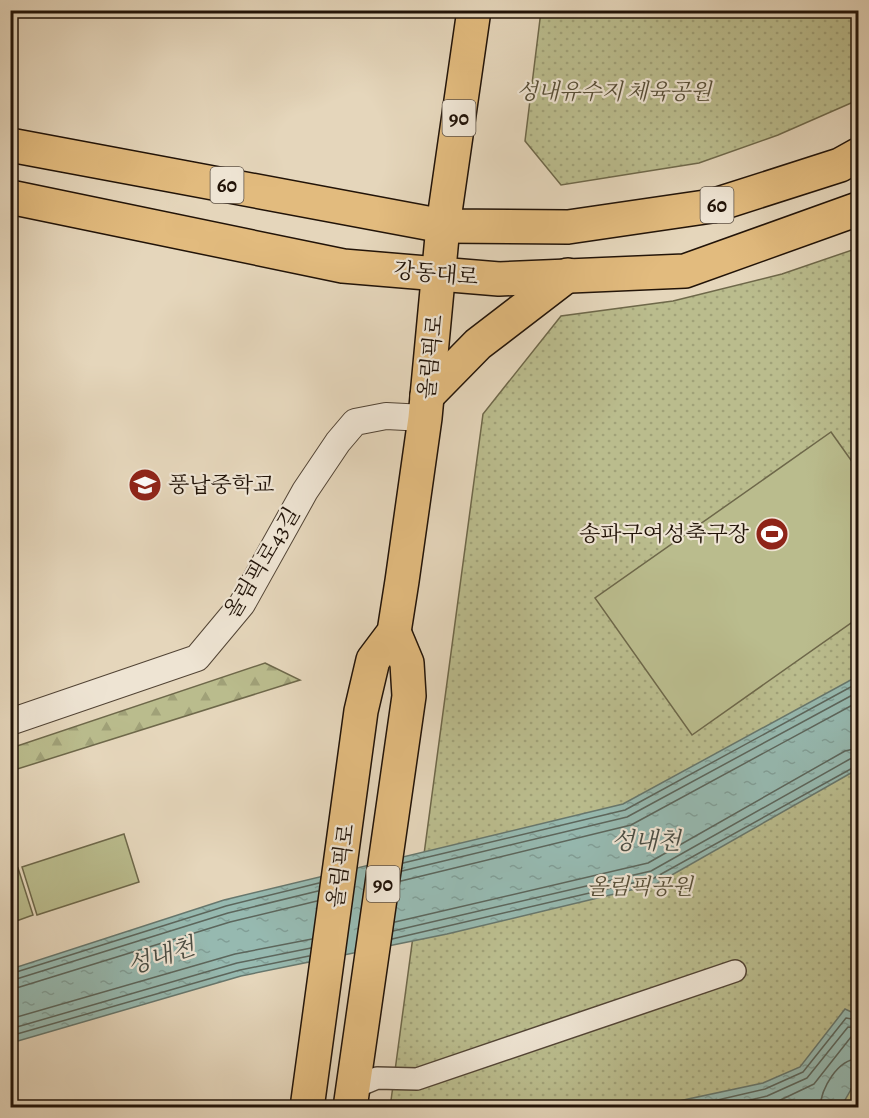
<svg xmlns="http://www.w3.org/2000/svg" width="869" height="1118" font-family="Alegreya,'Noto Serif KR',serif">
  <defs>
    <pattern id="forest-firs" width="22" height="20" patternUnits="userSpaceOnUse" patternTransform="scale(1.5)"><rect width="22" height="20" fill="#babc8d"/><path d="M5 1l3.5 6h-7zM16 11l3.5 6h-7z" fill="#a0a178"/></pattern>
    <pattern id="park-dots" width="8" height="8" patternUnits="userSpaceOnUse" patternTransform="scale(1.5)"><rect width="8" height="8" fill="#babc8d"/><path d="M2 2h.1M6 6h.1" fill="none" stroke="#a0a178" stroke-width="1.8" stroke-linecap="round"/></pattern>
    <pattern id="water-ripples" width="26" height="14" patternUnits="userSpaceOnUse" patternTransform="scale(1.5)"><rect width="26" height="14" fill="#96b9b0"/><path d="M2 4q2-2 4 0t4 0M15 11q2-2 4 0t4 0" fill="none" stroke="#819e96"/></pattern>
  </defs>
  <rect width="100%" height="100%" fill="#e5d6bb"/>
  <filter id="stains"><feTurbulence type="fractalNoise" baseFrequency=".00333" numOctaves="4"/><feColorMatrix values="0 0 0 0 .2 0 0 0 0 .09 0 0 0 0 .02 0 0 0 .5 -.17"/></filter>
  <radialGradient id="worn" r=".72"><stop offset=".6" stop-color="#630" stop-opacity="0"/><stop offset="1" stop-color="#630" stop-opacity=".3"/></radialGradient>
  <polygon fill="url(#forest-firs)" stroke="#6e684a" stroke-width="1.5" points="265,663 300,680 11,771 11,748"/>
  <g fill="url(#park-dots)" stroke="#6e684a" stroke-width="1.5">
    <polygon points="541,11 858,11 858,100 778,135 699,163 561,185 525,141"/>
    <polygon points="858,248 858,1107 390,1108 483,414 561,316 673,301 782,274"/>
  </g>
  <g fill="#babc8d" stroke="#6e684a" stroke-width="1.5">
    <polygon points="831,432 858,470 858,618 692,735 595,598"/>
    <polygon points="124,834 139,882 37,915 22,867"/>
    <polygon points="18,868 33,915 11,923 11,870"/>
  </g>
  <g fill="url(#water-ripples)" stroke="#67776d" stroke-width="1.5">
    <polygon points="858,676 858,769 656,884 447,934 241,976 11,1043 11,969 224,900 623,804"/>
    <polygon points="845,1009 858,1015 858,1077 841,1107 677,1107 679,1101 763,1083 800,1067"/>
  </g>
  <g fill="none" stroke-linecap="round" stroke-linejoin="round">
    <g stroke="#5c665c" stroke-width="1.5">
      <polyline points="403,863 625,810 858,683"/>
      <polyline points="402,871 627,817 858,692"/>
      <polyline points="401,881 631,825 858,702"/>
      <polyline points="395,922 648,863 845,751 858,748"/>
      <polyline points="393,931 651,871 850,759 858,757"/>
      <polyline points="392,939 654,878 858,765"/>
      <polyline points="10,974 226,906 319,883"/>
      <polyline points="10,981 228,913 318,891"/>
      <polyline points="10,990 230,922 317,901"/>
      <polyline points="10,1019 235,954 312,939"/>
      <polyline points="10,1029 237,963 311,948"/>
      <polyline points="10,1036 240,970 309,956"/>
      <polyline points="683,1108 765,1089 803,1072 846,1018 858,1020"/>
      <polyline points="716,1108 767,1096 807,1078 848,1027 858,1028"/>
      <polyline points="757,1108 772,1104 814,1084 851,1037 858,1037"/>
      <path d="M820,1108C821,1088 838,1059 858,1059"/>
    </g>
    <g stroke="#524435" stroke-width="24">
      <polyline id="minor" points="353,1088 377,1078 417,1079 735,971"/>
    </g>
    <g stroke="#524435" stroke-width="28">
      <polyline id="tertiary" points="10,722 197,658 242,604 305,491 338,442 355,422 386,416 425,418"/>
    </g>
    <g stroke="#211308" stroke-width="36">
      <g id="primary">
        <polyline points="10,145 443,226 568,227 712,206 840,165 858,155"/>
        <polyline points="10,197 343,266 499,279 685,271 858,209"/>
        <polyline points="427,396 478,344 568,275"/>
        <polyline points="307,1108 361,711 373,660 394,632 402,581 425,418 443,226 474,10"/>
        <polyline points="350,1108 409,696 407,663 394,632"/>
      </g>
    </g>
    <use href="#minor" stroke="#eee4d3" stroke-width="21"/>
    <use href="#tertiary" stroke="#eee4d3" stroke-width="26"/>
    <use href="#primary" stroke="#e2bb7e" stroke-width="33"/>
  </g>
  <defs>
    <g id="school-disc" transform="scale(1.725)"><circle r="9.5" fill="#8f2418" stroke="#eee4d3"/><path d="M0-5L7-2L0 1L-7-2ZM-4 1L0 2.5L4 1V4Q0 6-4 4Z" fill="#fff"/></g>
    <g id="stadium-disc" transform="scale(1.725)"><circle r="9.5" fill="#8f2418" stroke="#eee4d3"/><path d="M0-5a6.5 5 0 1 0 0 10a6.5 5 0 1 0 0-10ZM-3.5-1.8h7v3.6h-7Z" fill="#fff"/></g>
  </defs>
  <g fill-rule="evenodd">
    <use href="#school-disc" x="145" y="485"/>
    <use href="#stadium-disc" x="772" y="534"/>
  </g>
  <g text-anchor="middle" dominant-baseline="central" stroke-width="4.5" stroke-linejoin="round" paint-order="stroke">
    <g fill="#eee4d3" stroke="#5e5245" stroke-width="1.5">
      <rect x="442.5" y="100" width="33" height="36" rx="4.5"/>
      <rect x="210.5" y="167" width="33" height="36" rx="4.5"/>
      <rect x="700.5" y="187" width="33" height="36" rx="4.5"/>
      <rect x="366.5" y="866" width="33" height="36" rx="4.5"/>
    </g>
    <g font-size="21" font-weight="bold" fill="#211308">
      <text x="459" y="118">90</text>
      <text x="227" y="185">60</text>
      <text x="717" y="205">60</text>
      <text x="383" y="884">90</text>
    </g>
    <g font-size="22" font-style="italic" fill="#574e37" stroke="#eee4d3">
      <text x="614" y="92">성내유수지 체육공원</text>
      <text x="640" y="887">올림픽공원</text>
    </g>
    <g font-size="22" fill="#211308" stroke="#eee4d3">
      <text transform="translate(436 274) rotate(5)">강동대로</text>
      <text transform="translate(431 357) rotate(-84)">올림픽로</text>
      <text transform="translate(262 563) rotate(-59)">올림픽로43길</text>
      <text transform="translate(341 866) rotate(-82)">올림픽로</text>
    </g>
    <g font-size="22" fill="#211308" stroke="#eee4d3" text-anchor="start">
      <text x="168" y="485">풍납중학교</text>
      <text x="749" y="534" text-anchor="end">송파구여성축구장</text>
    </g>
    <g font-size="24" font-style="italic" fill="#4a4d43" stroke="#eee4d3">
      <text x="646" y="841">성내천</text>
      <text transform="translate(161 956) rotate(-18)">성내천</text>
    </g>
  </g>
  <rect width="869" height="1118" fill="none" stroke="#e5d6bb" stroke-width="36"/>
  <rect x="12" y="12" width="845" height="1094" fill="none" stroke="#211308" stroke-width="3"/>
  <rect x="18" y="18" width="833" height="1082" fill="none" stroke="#211308" stroke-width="1.5"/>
  <rect width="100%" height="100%" filter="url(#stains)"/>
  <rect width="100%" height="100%" fill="url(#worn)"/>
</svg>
